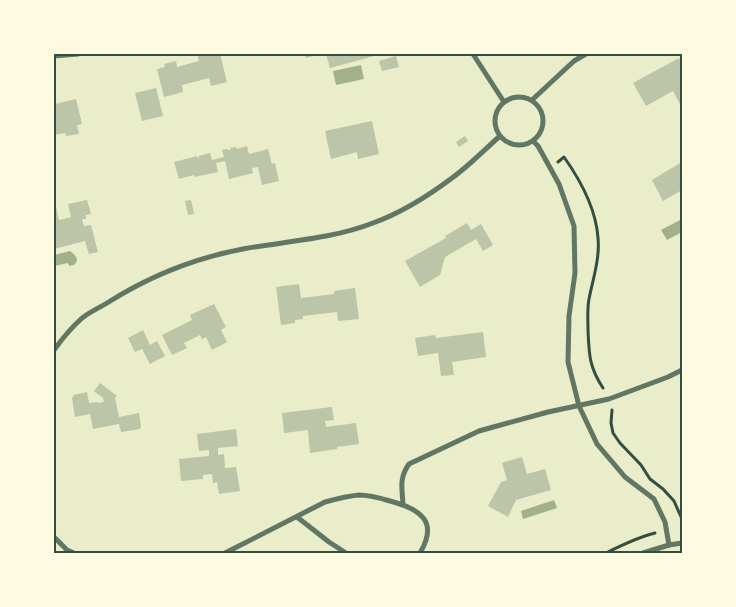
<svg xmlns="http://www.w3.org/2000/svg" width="736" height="607" font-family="'Source Sans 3',sans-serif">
  <rect width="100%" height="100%" fill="#e9edc9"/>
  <g fill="#a3b18a">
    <polygon points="361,65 364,79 336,85 333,71"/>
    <polygon points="680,220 682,224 682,232 667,240 661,230"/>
    <path d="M70,251C74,254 77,256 77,261L74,265L69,266L68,263L54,266V255Z"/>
    <polygon points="554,500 557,508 523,519 521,511"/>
  </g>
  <g fill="#bcc5a7">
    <polygon points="197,54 220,54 227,82 211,86 209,78 182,85 183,92 164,97 157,69 165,67 164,64 176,61 177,67 199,61"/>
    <polygon points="305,54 320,54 306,58"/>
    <polygon points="326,54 378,54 378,55 330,68"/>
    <polygon points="396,56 399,67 382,71 379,61"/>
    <polygon points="679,58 682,65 682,108 673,91 646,106 633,83"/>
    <polygon points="156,88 163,116 142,121 135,93"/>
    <polygon points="76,99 82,124 77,125 79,134 66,136 65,133 54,135 54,107 56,106 55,104"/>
    <polygon points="372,121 379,154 358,159 357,152 331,159 325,131"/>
    <polygon points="465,136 468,141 459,147 456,142"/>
    <polygon points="247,146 249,154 268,149 272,164 275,163 279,181 262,185 258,167 252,168 253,173 229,179 225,161 216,163 218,172 194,177 194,175 179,179 174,162 197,156 198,158 199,158 199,156 210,153 212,160 224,157 222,150 228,149 228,150 231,150 230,148 236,147 237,149"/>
    <polygon points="682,162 682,190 663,201 652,180"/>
    <polygon points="87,200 91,214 86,215 86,219 82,219 84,226 91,225 98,252 89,254 85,241 54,249 54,208 56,207 59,220 71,217 68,204"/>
    <polygon points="191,200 194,214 188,215 185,201"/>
    <polygon points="467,223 471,230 481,224 493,245 483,251 476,239 445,257 440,275 420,287 405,261 446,238 445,236"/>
    <polygon points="299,284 301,298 334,294 334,291 355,288 359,319 338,321 337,312 303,316 303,319 295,320 295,323 281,325 276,287"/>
    <polygon points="214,304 226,327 221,330 227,342 212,350 206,337 202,339 200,335 184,343 187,348 172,355 162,335 192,320 190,315"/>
    <polygon points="143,330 150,345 157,341 165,356 150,364 142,349 135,352 128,338"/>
    <polygon points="483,332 486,357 452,362 454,375 441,376 438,353 418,356 415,338 435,335 436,338"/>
    <polygon points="100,383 117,396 115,398 119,417 139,413 141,426 140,429 121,432 119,424 93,429 90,414 75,417 72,398 74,395 87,392 89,403 98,402 98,403 104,402 103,398 94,391"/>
    <polygon points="332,407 334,420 325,421 326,427 356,423 359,444 337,447 337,449 310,453 308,430 284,433 282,413"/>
    <polygon points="236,429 238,446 218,448 218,455 224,454 225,468 236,467 240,491 219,494 217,482 213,483 212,474 203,475 203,479 181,481 179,459 209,456 209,450 199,451 197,434"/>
    <polygon points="522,457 527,474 545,469 551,490 516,500 508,517 488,506 501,482 507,480 502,463"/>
  </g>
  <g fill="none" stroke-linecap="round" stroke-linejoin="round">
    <g stroke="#344e41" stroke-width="3">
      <path d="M558,162L564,157C581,181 596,208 598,238C600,258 593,279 589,299C587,309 588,319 588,330C589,354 589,367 603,388"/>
      <polyline points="612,410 611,423 613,433 620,443 641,465 650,479 663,489 674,501 682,519"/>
      <path d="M606,553C622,545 638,537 655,533"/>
    </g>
    <g stroke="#617663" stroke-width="5">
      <polyline points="473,54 504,102"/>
      <polyline points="54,56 78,54"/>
      <circle cx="519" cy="121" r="24"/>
      <polyline points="532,100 574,61 586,54"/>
      <polyline points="533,141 538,146 559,184 574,226 575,273 569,316 568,362 579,406 597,444 625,477 654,499 665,522 669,545"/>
      <path d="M54,350C62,339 71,328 81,319C89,312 99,308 107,303C148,277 195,258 243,249C287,241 332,239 373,223C401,213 428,196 452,178C469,166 484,150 500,136"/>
      <path d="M403,504C402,488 399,478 409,464L479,431L548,412L609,399L668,377L682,370"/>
      <polyline points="297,517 329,542 346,553"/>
      <polyline points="54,537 67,550 74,553"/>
      <path d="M225,553L325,502C336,499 348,496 359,495C369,495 380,498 390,501C420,509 439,521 420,553"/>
      <polyline points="643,553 669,545 682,543"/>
    </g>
  </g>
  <rect width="736" height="607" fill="none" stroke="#fefae0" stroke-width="110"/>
  <rect x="55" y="55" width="626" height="497" fill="none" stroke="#344e41" stroke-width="2"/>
</svg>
